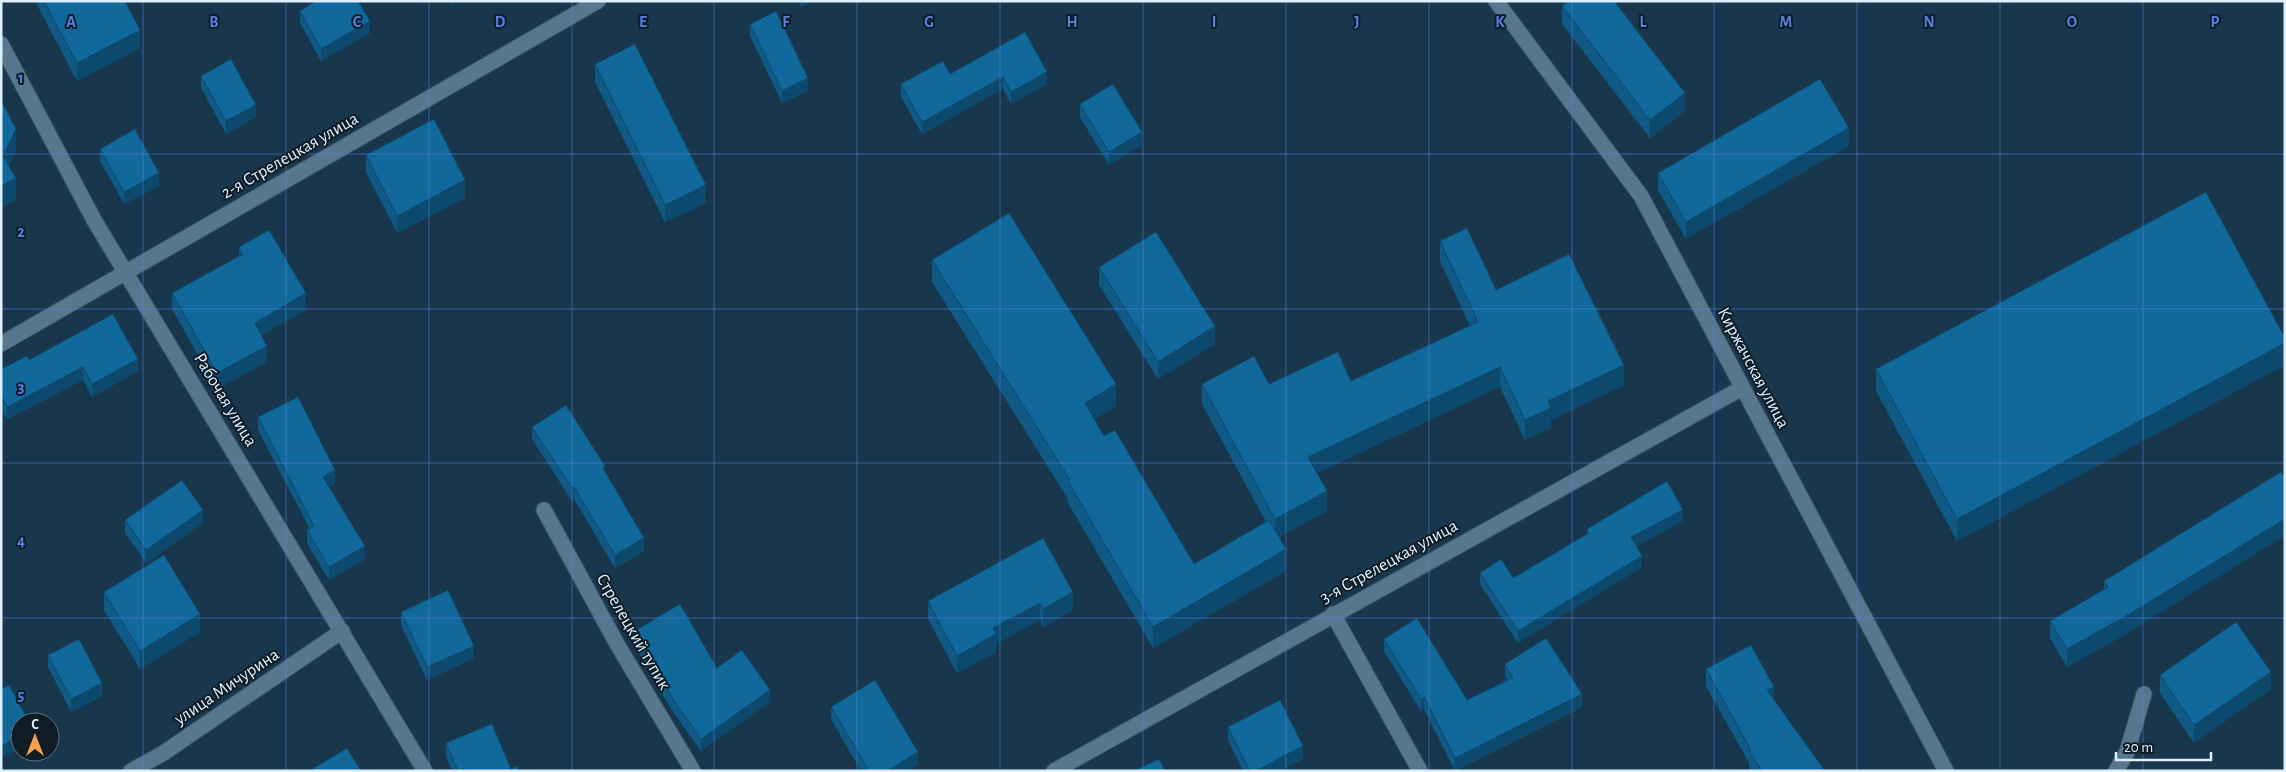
<svg xmlns="http://www.w3.org/2000/svg" width="2286" height="772" font-family="'Alegreya Sans',sans-serif">
  <rect width="100%" height="100%" fill="#19374c"/>
  <g fill="none" stroke-linecap="round" stroke-linejoin="round">
    <g stroke="#3a5566" stroke-width="17">
      <g id="minor">
        <polyline points="1496,1 1641,196 1946,771"/>
        <polyline points="1,44 94,220 425,771"/>
        <polyline points="1,344 598,1"/>
        <polyline points="544,510 617,644 693,771"/>
        <polyline points="1333,614 1420,771"/>
        <polyline points="131,771 162,754 342,631"/>
        <polyline points="1054,771 1742,388"/>
        <polyline points="2116,771 2127,752 2144,694"/>
      </g>
    </g>
    <use href="#minor" stroke="#57778f" stroke-width="15"/>
  </g>
  <g fill="#0f5984">
    <polygon points="35,1 125,1 140,48 77,81"/>
    <polygon points="798,1 812,1 801,7"/>
    <polygon points="1562,6 1685,111 1650,138 1562,24"/>
    <polygon points="300,11 370,33 321,61 300,23"/>
    <polygon points="750,24 808,91 782,103 750,36"/>
    <polygon points="1025,32 1047,84 1011,104 1003,89 922,134 901,97 901,84 950,74"/>
    <polygon points="595,64 706,203 665,222 595,82"/>
    <polygon points="201,76 256,117 226,134 201,88"/>
    <polygon points="1080,104 1142,145 1109,165 1080,117"/>
    <polygon points="1849,146 1686,239 1658,190 1658,173"/>
    <polygon points="100,149 159,186 124,204 100,161"/>
    <polygon points="366,155 465,198 397,233 366,172"/>
    <polygon points="1440,241 1496,290 1624,385 1551,420 1551,428 1525,440 1500,387 1317,473 1327,511 1279,537 1286,571 1153,648 1068,503 1068,499 932,282 932,260 1116,406 1094,419 1104,436 1194,564 1266,522 1202,404 1202,384 1269,384 1351,381 1470,326 1440,261"/>
    <polygon points="239,247 306,310 262,335 267,362 217,389 172,309 172,293 239,256"/>
    <polygon points="1099,267 1215,344 1158,379 1099,285"/>
    <polygon points="2285,338 2285,365 1957,541 1876,391 1876,369"/>
    <polygon points="29,360 138,371 92,397 83,380 7,419 1,408 1,369"/>
    <polygon points="258,417 335,483 329,486 365,559 329,580 307,543 307,530 310,529 258,430"/>
    <polygon points="532,427 605,473 644,551 615,568 574,499 572,501 532,439"/>
    <polygon points="2281,472 2126,634 2067,667 2050,638 2050,621 2104,590 2104,581"/>
    <polygon points="125,520 203,523 146,563 125,533"/>
    <polygon points="1683,521 1637,546 1642,567 1518,643 1480,584 1480,573 1513,578 1587,534 1587,529"/>
    <polygon points="1043,538 1073,610 1043,627 1040,620 996,644 996,652 957,673 928,619 928,601"/>
    <polygon points="104,592 200,632 140,669 104,610"/>
    <polygon points="401,612 474,658 427,680 401,625"/>
    <polygon points="633,632 717,668 770,702 701,751 673,712 633,644"/>
    <polygon points="1384,639 1467,700 1507,680 1505,676 1505,664 1582,707 1455,771 1424,709 1421,711 1384,651"/>
    <polygon points="48,655 102,696 71,712 48,667"/>
    <polygon points="1706,669 1774,700 1825,771 1751,771 1749,768 1749,763 1706,686"/>
    <polygon points="2160,675 2271,689 2194,743 2160,693"/>
    <polygon points="831,707 918,764 908,771 861,771 831,719"/>
    <polygon points="1228,727 1303,759 1279,771 1243,771 1228,740"/>
    <polygon points="446,743 511,769 519,771 452,771 446,756"/>
  </g>
  <g fill="#0c496c">
    <polygon points="451,1 457,1 451,5"/>
    <polygon points="801,1 812,1 801,7"/>
    <polygon points="370,21 370,33 321,61 321,49"/>
    <polygon points="140,30 140,48 77,81 77,63"/>
    <polygon points="1047,72 1047,84 1011,104 1011,92"/>
    <polygon points="1003,77 1003,89 922,134 922,122"/>
    <polygon points="808,78 808,91 782,103 782,91"/>
    <polygon points="1685,93 1685,111 1650,138 1650,120"/>
    <polygon points="256,105 256,117 226,134 226,121"/>
    <polygon points="1849,128 1849,146 1686,239 1686,222"/>
    <polygon points="16,129 16,150 3,178 3,156"/>
    <polygon points="1142,132 1142,145 1109,165 1109,152"/>
    <polygon points="159,173 159,186 124,204 124,192"/>
    <polygon points="16,178 16,200 1,208 1,186"/>
    <polygon points="465,180 465,198 397,233 397,216"/>
    <polygon points="706,185 706,203 665,222 665,205"/>
    <polygon points="306,293 306,310 255,339 255,323"/>
    <polygon points="1215,326 1215,344 1158,379 1158,362"/>
    <polygon points="2285,343 2285,365 1957,541 1957,519"/>
    <polygon points="267,346 267,362 217,389 217,373"/>
    <polygon points="138,359 138,371 92,397 92,384"/>
    <polygon points="1624,365 1624,385 1551,420 1551,428 1525,440 1525,420 1548,401"/>
    <polygon points="83,367 83,380 7,419 7,407"/>
    <polygon points="1500,367 1500,387 1308,477 1308,457"/>
    <polygon points="1116,384 1116,406 1085,425 1085,403"/>
    <polygon points="335,470 335,483 323,489 323,477"/>
    <polygon points="574,487 574,499 572,501 572,488"/>
    <polygon points="1327,491 1327,511 1275,539 1275,519"/>
    <polygon points="203,510 203,523 146,563 146,550"/>
    <polygon points="1683,510 1683,521 1631,549 1631,537"/>
    <polygon points="2285,519 2285,536 2126,634 2067,667 2067,649"/>
    <polygon points="644,538 644,551 615,568 615,555"/>
    <polygon points="365,546 365,559 329,580 329,567"/>
    <polygon points="1286,549 1286,571 1153,648 1153,627"/>
    <polygon points="1642,556 1642,567 1518,643 1518,631"/>
    <polygon points="1073,592 1073,610 1043,627 1043,609"/>
    <polygon points="1040,603 1040,620 996,644 996,652 957,673 957,656 993,628"/>
    <polygon points="200,614 200,632 140,669 140,651"/>
    <polygon points="474,646 474,658 427,680 427,667"/>
    <polygon points="2271,672 2271,689 2194,743 2194,725"/>
    <polygon points="102,683 102,696 71,712 71,699"/>
    <polygon points="1774,687 1774,703 1767,690"/>
    <polygon points="770,690 770,702 701,751 701,739"/>
    <polygon points="1582,694 1582,707 1455,771 1455,758"/>
    <polygon points="1424,697 1424,709 1421,711 1421,699"/>
    <polygon points="20,736 20,748 1,758 1,746"/>
    <polygon points="1303,746 1303,759 1279,771 1255,771"/>
    <polygon points="918,752 918,764 908,771 887,771"/>
  </g>
  <g fill="#11689a" stroke="#0c496c">
    <polygon points="44,1 125,1 140,30 77,63"/>
    <polygon points="316,1 358,1 370,21 321,49 300,11"/>
    <polygon points="1568,1 1614,1 1685,93 1650,120 1562,6"/>
    <polygon points="776,11 808,78 782,91 750,24"/>
    <polygon points="1025,32 1047,72 1011,92 1003,77 922,122 901,84 943,61 950,74"/>
    <polygon points="635,44 706,185 665,205 595,64"/>
    <polygon points="231,59 256,105 226,121 201,76"/>
    <polygon points="1820,79 1849,128 1686,222 1658,173"/>
    <polygon points="1113,84 1142,132 1109,152 1080,104"/>
    <polygon points="1,100 16,129 3,156 16,178 1,186"/>
    <polygon points="434,119 465,180 397,216 366,155"/>
    <polygon points="135,129 159,173 124,192 100,149"/>
    <polygon points="2206,192 2285,338 2285,343 1957,519 1876,369"/>
    <polygon points="1009,213 1116,384 1085,403 1104,436 1115,430 1194,564 1269,520 1286,549 1153,627 1068,481 1070,480 932,260"/>
    <polygon points="1467,228 1496,290 1569,254 1624,365 1548,401 1551,408 1525,420 1500,367 1308,457 1327,491 1275,519 1202,384 1254,356 1269,384 1338,352 1351,381 1478,322 1440,241"/>
    <polygon points="269,230 306,293 255,323 267,346 217,373 172,293 243,254 239,247"/>
    <polygon points="1156,232 1215,326 1158,362 1099,267"/>
    <polygon points="113,314 138,359 92,384 83,367 7,407 1,395 1,369 27,356 29,360"/>
    <polygon points="298,397 335,470 323,477 365,546 329,567 307,530 314,526 258,417"/>
    <polygon points="566,405 605,466 603,468 644,538 615,555 574,487 572,488 532,427"/>
    <polygon points="2281,472 2285,478 2285,519 2126,616 2067,649 2050,621 2108,587 2104,581"/>
    <polygon points="182,480 203,510 146,550 125,520"/>
    <polygon points="1667,481 1683,510 1631,537 1642,556 1518,631 1480,573 1501,559 1513,578 1589,533 1587,529"/>
    <polygon points="1043,538 1073,592 1043,609 1040,603 993,628 996,634 957,656 928,601"/>
    <polygon points="164,555 200,614 140,651 104,592"/>
    <polygon points="448,590 474,646 427,667 401,612"/>
    <polygon points="680,604 717,668 742,650 770,690 701,739 673,699 633,632"/>
    <polygon points="1417,618 1467,700 1513,678 1505,664 1546,638 1582,694 1455,758 1424,697 1421,699 1384,639"/>
    <polygon points="2236,622 2271,672 2194,725 2160,675"/>
    <polygon points="79,639 102,683 71,699 48,655"/>
    <polygon points="1751,645 1774,687 1767,690 1825,771 1762,771 1749,751 1751,750 1706,669"/>
    <polygon points="875,680 918,752 887,771 869,771 831,707"/>
    <polygon points="9,685 29,722 20,722 20,736 1,746 1,689"/>
    <polygon points="1280,700 1303,746 1255,771 1250,771 1228,727"/>
    <polygon points="492,724 511,769 517,766 519,771 465,771 464,769 458,771 446,743"/>
    <polygon points="347,748 361,771 309,771"/>
    <polygon points="1159,759 1165,771 1134,771"/>
  </g>
  <path fill="none" stroke="#577fe3" stroke-width="1" stroke-opacity="0.55" d="M143,1V771M286,1V771M429,1V771M572,1V771M714,1V771M857,1V771M1000,1V771M1143,1V771M1286,1V771M1429,1V771M1572,1V771M1714,1V771M1857,1V771M2000,1V771M2143,1V771M1,154H2285M1,309H2285M1,463H2285M1,618H2285"/>
  <g text-anchor="middle" dominant-baseline="central" stroke-width="4" stroke-linejoin="round" paint-order="stroke">
    <g font-size="18" fill="#def0fd" stroke="#101d27">
      <text transform="translate(290 156) rotate(-30)">2-я Стрелецкая улица</text>
      <text transform="translate(1753 368) rotate(62)">Киржачская улица</text>
      <text transform="translate(225 400) rotate(59)">Рабочая улица</text>
      <text transform="translate(1389 562) rotate(-29)">3-я Стрелецкая улица</text>
      <text transform="translate(633 632) rotate(60)">Стрелецкий тупик</text>
      <text transform="translate(227 687) rotate(-34)">улица Мичурина</text>
    </g>
  </g>
  <g font-size="16" text-anchor="middle" font-weight="bold" fill="#577fe3" stroke="#101d27" stroke-width="4" stroke-linejoin="round" paint-order="stroke">
    <text x="71" y="27">A</text>
    <text x="214" y="27">B</text>
    <text x="357" y="27">C</text>
    <text x="500" y="27">D</text>
    <text x="643" y="27">E</text>
    <text x="786" y="27">F</text>
    <text x="929" y="27">G</text>
    <text x="1072" y="27">H</text>
    <text x="1214" y="27">I</text>
    <text x="1357" y="27">J</text>
    <text x="1500" y="27">K</text>
    <text x="1643" y="27">L</text>
    <text x="1786" y="27">M</text>
    <text x="1929" y="27">N</text>
    <text x="2072" y="27">O</text>
    <text x="2215" y="27">P</text>
    <text x="21" y="83">1</text>
    <text x="21" y="237">2</text>
    <text x="21" y="392">3</text>
    <text x="21" y="546">4</text>
    <text x="21" y="700">5</text>
  </g>
  <rect width="2286" height="772" fill="none" stroke="#def0fd" stroke-width="5"/>
  <g transform="translate(35 737)"><circle r="24" fill="#101d27" stroke="#62717d"/>
  <path d="M0-4L9 19L0 12L-9 19Z" fill="#f8a04b"/>
  <text y="-8" font-size="14" font-weight="bold" text-anchor="middle" fill="#def0fd">С</text>
  </g>
  <path d="M2116 752v8h95v-8" fill="none" stroke="#def0fd" stroke-width="2.5"/>
  <text x="2124" y="752" font-size="15" fill="#def0fd" stroke="#101d27" stroke-width="4" paint-order="stroke">20 m</text>
</svg>
